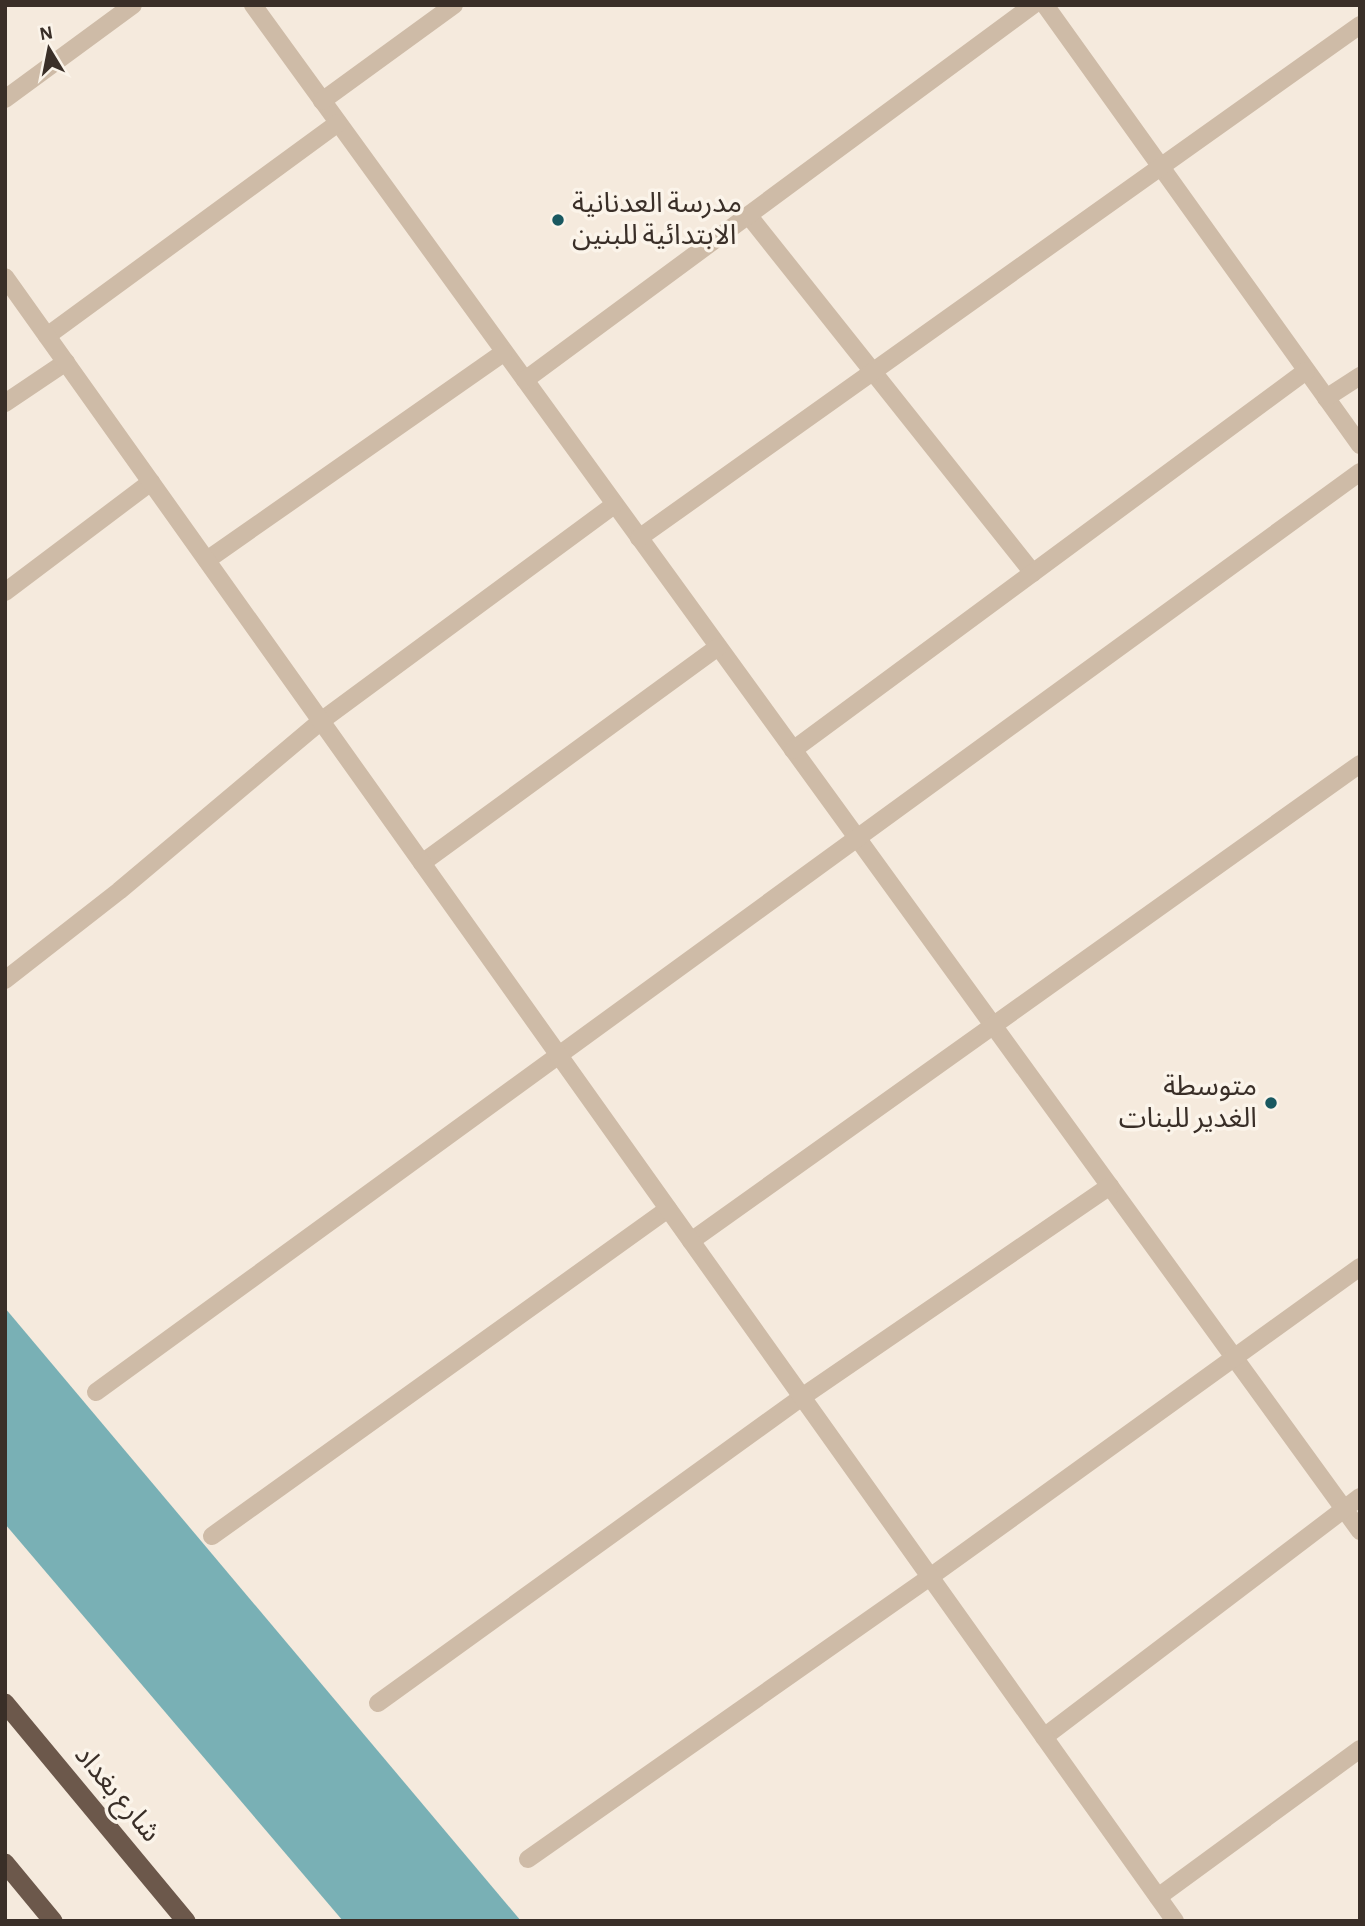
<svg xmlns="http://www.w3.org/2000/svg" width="1365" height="1926" font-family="'Alegreya Sans','Noto Sans Arabic',sans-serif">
  <rect width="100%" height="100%" fill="#f5eadd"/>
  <polygon fill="#79b0b5" points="5,1308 521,1921 343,1921 5,1524"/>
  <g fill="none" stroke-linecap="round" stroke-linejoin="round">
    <g stroke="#cebba7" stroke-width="18">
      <polyline points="253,5 1360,1531"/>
      <polyline points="1045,5 1360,445"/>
      <polyline points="5,99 133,5"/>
      <polyline points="322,101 454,5"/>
      <polyline points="749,216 1033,573"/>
      <polyline points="47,336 338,123"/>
      <polyline points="525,380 1033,5"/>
      <polyline points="1326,398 1360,376"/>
      <polyline points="5,403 66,362"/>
      <polyline points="639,538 1360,25"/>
      <polyline points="207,560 503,353"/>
      <polyline points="5,592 151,482"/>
      <polyline points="793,750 1306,371"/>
      <polyline points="422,863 718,647"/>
      <polyline points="5,980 119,891 321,721 614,505"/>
      <polyline points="691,1241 1360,764"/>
      <polyline points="96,1392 1360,472"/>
      <polyline points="212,1536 668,1209"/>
      <polyline points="378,1703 802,1397 1110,1186"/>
      <polyline points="1044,1737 1360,1497"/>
      <polyline points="528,1859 930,1577 1360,1267"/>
      <polyline points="1158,1897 1360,1749"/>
    </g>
    <polyline stroke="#cebba7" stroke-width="18" points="5,277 1175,1921"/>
    <g stroke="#6c584b" stroke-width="19">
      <polyline points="5,1703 186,1921"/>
      <polyline points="5,1863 53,1921"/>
    </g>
  </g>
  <g fill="#195860" stroke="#fbf4ea" stroke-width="2.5">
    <circle cx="558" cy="220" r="7"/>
    <circle cx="1271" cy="1103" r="7"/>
  </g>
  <g text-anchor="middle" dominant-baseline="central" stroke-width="7" stroke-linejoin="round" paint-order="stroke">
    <g font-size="28" fill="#3a2f28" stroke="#fbf4ea" text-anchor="start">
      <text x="572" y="204">مدرسة العدنانية<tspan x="572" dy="32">الابتدائية للبنين</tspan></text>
      <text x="1257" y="1087" text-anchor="end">متوسطة<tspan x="1257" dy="32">الغدير للبنات</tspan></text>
    </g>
    <g font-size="28" fill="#3a2f28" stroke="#fbf4ea">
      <text transform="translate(117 1794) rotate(50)">شارع بغداد</text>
    </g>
  </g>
  <rect width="1365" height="1926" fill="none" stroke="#3a2f28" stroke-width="14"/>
  <g transform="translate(49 49) rotate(350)" stroke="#fbf4ea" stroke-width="5" paint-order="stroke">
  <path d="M0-5L12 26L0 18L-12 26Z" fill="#3a2f28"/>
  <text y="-10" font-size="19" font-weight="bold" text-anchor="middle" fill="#3a2f28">N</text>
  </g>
</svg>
